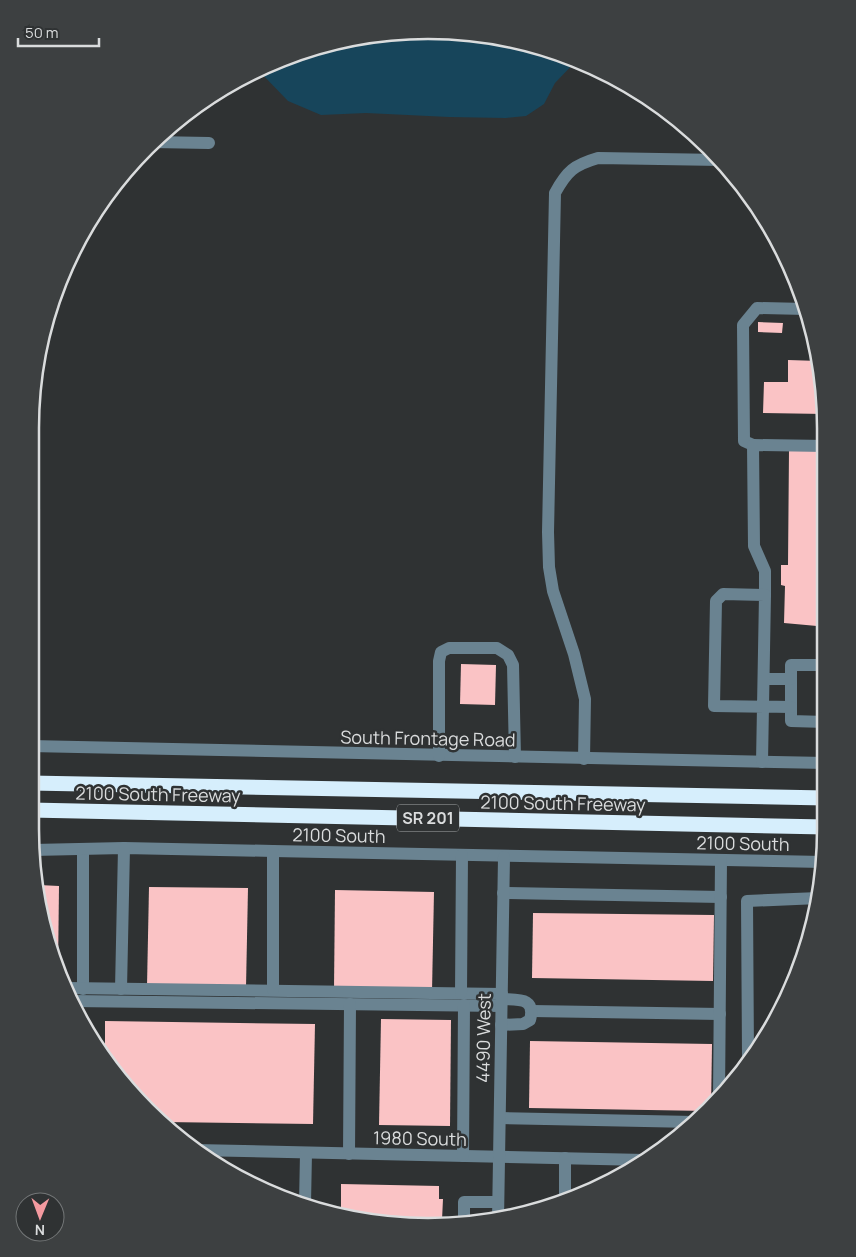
<svg xmlns="http://www.w3.org/2000/svg" width="856" height="1257" font-family="Manrope,sans-serif">
  <rect width="100%" height="100%" fill="#2f3233"/>
  <polygon fill="#17455b" points="428,30 505,38 578,59 555,83 544,104 526,116 506,118 449,117 366,113 321,115 288,101 260,72 259,69 275,60 350,38"/>
  <g fill="#fac3c5">
    <polygon points="758,322 783,323 782,333 758,332"/>
    <polygon points="788,360 819,361 825,414 763,413 764,382 788,382"/>
    <polygon points="789,450 826,451 826,624 817,624 817,626 784,623 785,586 781,585 781,565 788,565"/>
    <polygon points="461,664 496,665 495,705 460,704"/>
    <polygon points="39,885 59,886 58,970 51,957"/>
    <polygon points="149,887 248,888 246,987 147,986"/>
    <polygon points="335,890 434,892 432,991 334,989"/>
    <polygon points="533,913 714,915 713,981 532,978"/>
    <polygon points="381,1019 451,1020 450,1126 379,1125"/>
    <polygon points="105,1021 315,1024 313,1124 164,1122 105,1058"/>
    <polygon points="530,1041 712,1044 711,1109 708,1111 529,1108"/>
    <polygon points="341,1184 439,1186 439,1199 443,1199 442,1220 438,1220 438,1224 402,1226 341,1212"/>
  </g>
  <g fill="none" stroke-linecap="round" stroke-linejoin="round">
    <g stroke="#6a8391" stroke-width="12">
      <polyline points="153,142 209,143"/>
      <polyline points="753,445 744,441 743,325 757,308 806,309"/>
      <polyline points="765,595 765,571 754,546 753,445 826,446"/>
      <polyline points="826,665 791,665 791,721 826,722"/>
      <polyline points="764,679 791,679"/>
      <polyline points="30,746 826,763"/>
      <polyline points="439,756 439,661 441,652 449,648 497,648 508,655 513,665 515,757"/>
      <path d="M584,759L585,699L574,654L553,591L549,567L548,532L555,193C567,171 574,165 598,158L721,160"/>
      <polyline points="762,762 765,595 723,594 716,601 714,706 791,707"/>
      <polyline points="83,849 83,989"/>
      <polyline points="33,850 124,848 273,851 823,862"/>
      <polyline points="821,884 821,862"/>
      <polyline points="503,893 721,897"/>
      <polyline points="67,988 502,994"/>
      <polyline points="121,989 124,848"/>
      <polyline points="273,990 273,851"/>
      <polyline points="461,993 462,855"/>
      <polyline points="73,1001 501,1006"/>
      <polyline points="532,1011 720,1014"/>
      <path d="M501,1025L523,1024L530,1020C536,997 518,1000 502,999"/>
      <polyline points="748,1056 747,901 819,898"/>
      <polyline points="719,1097 721,860"/>
      <polyline points="500,1118 694,1122"/>
      <polyline points="195,1150 645,1160"/>
      <polyline points="349,1154 350,1004"/>
      <polyline points="463,1156 464,1005"/>
      <polyline points="565,1197 565,1158"/>
      <polyline points="305,1204 306,1153"/>
      <polyline points="498,1220 504,857"/>
      <polyline points="464,1222 464,1202 498,1202"/>
    </g>
    <g stroke="#d6eefc" stroke-width="15">
      <polyline points="30,783 826,798"/>
      <polyline points="30,810 826,827"/>
    </g>
  </g>
  <g text-anchor="middle" dominant-baseline="central" stroke-width="5" stroke-linejoin="round" paint-order="stroke">
    <rect fill="#2f3233" stroke="#a7a9aa" stroke-width="1" x="397" y="804.5" width="62" height="27" rx="4"/>
    <g font-size="16" font-weight="bold" fill="#dadcdd">
      <text x="428" y="818">SR 201</text>
    </g>
    <g font-size="18" fill="#dadcdd" stroke="#2f3233">
      <text transform="translate(428 738) rotate(1)">South Frontage Road</text>
      <text transform="translate(158 794) rotate(1)">2100 South Freeway</text>
      <text transform="translate(563 803) rotate(1)">2100 South Freeway</text>
      <text transform="translate(339 835) rotate(1)">2100 South</text>
      <text transform="translate(743 843) rotate(1)">2100 South</text>
      <text transform="translate(483 1038) rotate(-89)">4490 West</text>
      <text transform="translate(420 1138) rotate(1)">1980 South</text>
    </g>
  </g>
  <path d="M0 0H856V1257H0ZM428 39H428A389 389 0 0 1 817 428V829A389 389 0 0 1 428 1218H428A389 389 0 0 1 39 829V428A389 389 0 0 1 428 39Z" fill="#3d4041" fill-rule="evenodd"/>
  <path fill="none" stroke="#dadcdd" stroke-width="2.5" d="M428 39H428A389 389 0 0 1 817 428V829A389 389 0 0 1 428 1218H428A389 389 0 0 1 39 829V428A389 389 0 0 1 428 39Z"/>
  <g transform="translate(40 1217) rotate(181)"><circle r="24" fill="#2f3233" stroke="#737677"/>
  <path d="M0-4L9 19L0 12L-9 19Z" fill="#f49aa0"/>
  <text y="-8" font-size="14" font-weight="bold" text-anchor="middle" fill="#dadcdd">N</text>
  </g>
  <path d="M18 38v8h81v-8" fill="none" stroke="#dadcdd" stroke-width="2.5"/>
  <text x="25" y="38" font-size="15" fill="#dadcdd" stroke="#2f3233" stroke-width="4" paint-order="stroke">50 m</text>
</svg>
